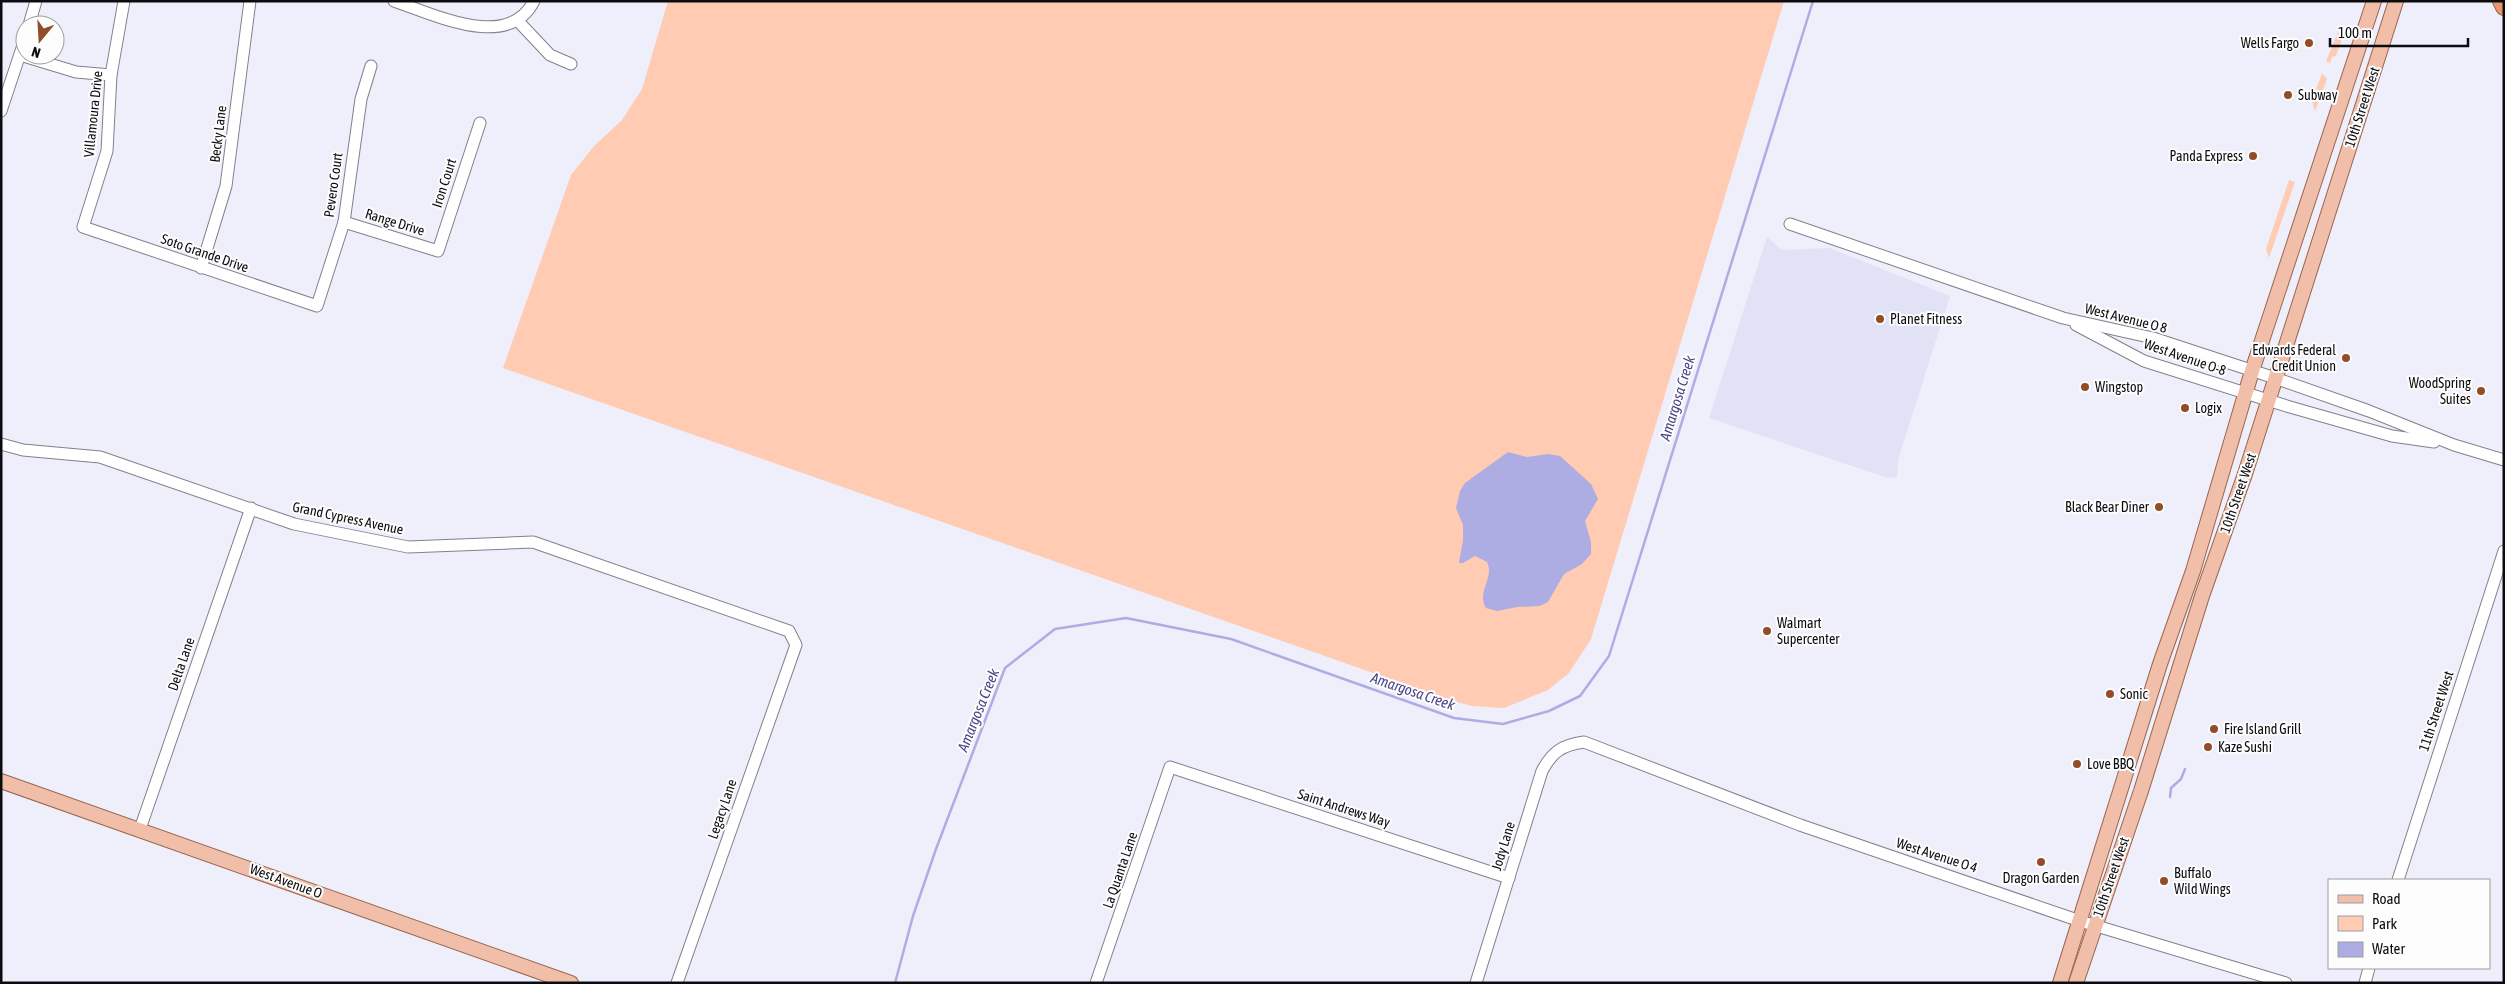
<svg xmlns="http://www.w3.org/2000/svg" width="2505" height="984" font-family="'Asap Condensed',sans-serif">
  <rect width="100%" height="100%" fill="#eeeffb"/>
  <polygon fill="#e1e2f5" points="1767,237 1782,250 1830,248 1950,296 1898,460 1897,477 1888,478 1709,418"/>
  <g fill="#ffcbb3">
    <polygon points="668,1 1784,1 1591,639 1569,673 1548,690 1504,708 1472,706 1453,701 503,368 571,175 594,146 622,120 642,89"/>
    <polygon points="2340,28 2346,29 2342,30 2341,34 2343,36 2336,56 2332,57 2330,63 2326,61"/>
    <polygon points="2322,73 2327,79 2315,111 2312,101"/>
    <polygon points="2289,180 2295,182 2269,258 2266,249"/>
  </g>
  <path fill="#adade3" d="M1508,452L1527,457L1548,454L1560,456L1591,484L1598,499L1585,521L1591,542V554L1582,564L1564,574L1548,602L1540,606L1517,607L1497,611L1486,608C1476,592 1495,578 1487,562L1475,556L1463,563H1459L1463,540V525L1456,508L1460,491L1465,483Z"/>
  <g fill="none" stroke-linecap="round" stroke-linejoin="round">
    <g stroke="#adade3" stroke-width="2.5">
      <polyline points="2170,797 2171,788 2181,779 2185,769"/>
      <polyline points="895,983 913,916 936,849 1005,668 1055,629 1126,618 1231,639 1454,718 1503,724 1549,711 1580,696 1609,656 1813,1"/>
    </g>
    <g stroke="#81818c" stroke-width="13">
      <g id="minor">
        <polyline points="124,1 111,75 107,151 83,227 317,306 344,222 361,99 371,66"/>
        <path d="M394,1C434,14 508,52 534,1"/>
        <polyline points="517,20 550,55 571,64"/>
        <polyline points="29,25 36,1"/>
        <polyline points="20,55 76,72 111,75"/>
        <polyline points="1,111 25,39"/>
        <polyline points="344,222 438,251 480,123"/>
        <polyline points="1790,224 2063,318 2153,338 2275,378 2369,411 2454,445 2504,460"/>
        <polyline points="201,268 226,186 250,1"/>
        <polyline points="2076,325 2144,361 2290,407 2392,436 2434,442"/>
        <polyline points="1,444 23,450 100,457 294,524 408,547 533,542 789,631 796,645 677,983"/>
        <polyline points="140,829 251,508"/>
        <polyline points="2398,880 2504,551"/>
        <polyline points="1096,983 1170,767 1509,878"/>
        <path d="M1476,983L1542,771C1552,752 1562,745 1584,742L1800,825L2080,921L2286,983"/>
        <polyline points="2365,983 2369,968"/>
      </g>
    </g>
    <g stroke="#9a654e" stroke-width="16">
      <g id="major">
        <polyline points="1,781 571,983"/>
        <polyline points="2060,983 2160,664 2193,571 2252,371 2374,1"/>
        <polyline points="2076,983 2141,791 2202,596 2245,474 2396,1"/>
      </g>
    </g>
    <g stroke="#9a654e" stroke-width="18">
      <polyline id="highway" points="2501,1 2504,7"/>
    </g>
    <use href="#minor" stroke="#fff" stroke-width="11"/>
    <use href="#major" stroke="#f1bfa9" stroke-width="14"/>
    <use href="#highway" stroke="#e7956f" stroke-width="16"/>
  </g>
  <g fill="#934c28" stroke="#fdfdfd" stroke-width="2">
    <circle cx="2309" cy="43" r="5"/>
    <circle cx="2288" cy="95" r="5"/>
    <circle cx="2253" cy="156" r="5"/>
    <circle cx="1880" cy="319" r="5"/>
    <circle cx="2346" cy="358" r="5"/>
    <circle cx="2085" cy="387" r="5"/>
    <circle cx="2481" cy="391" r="5"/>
    <circle cx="2185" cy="408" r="5"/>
    <circle cx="2159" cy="507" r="5"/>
    <circle cx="1767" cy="631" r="5"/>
    <circle cx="2110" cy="694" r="5"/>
    <circle cx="2214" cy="729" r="5"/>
    <circle cx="2208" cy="747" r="5"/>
    <circle cx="2077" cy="764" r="5"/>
    <circle cx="2041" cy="862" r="5"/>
    <circle cx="2164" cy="881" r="5"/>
  </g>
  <g text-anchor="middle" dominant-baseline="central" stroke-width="4" stroke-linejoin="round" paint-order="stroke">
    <g font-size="14" fill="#0c0c10" stroke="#fdfdfd" text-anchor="start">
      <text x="2299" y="43" text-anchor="end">Wells Fargo</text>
      <text x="2298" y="95">Subway</text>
      <text x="2243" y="156" text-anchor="end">Panda Express</text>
      <text x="1890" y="319">Planet Fitness</text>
      <text x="2336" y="350" text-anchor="end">Edwards Federal<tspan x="2336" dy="16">Credit Union</tspan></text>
      <text x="2471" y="383" text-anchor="end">WoodSpring<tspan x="2471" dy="16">Suites</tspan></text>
      <text x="2095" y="387">Wingstop</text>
      <text x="2195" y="408">Logix</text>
      <text x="2149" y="507" text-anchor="end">Black Bear Diner</text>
      <text x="1777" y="623">Walmart<tspan x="1777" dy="16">Supercenter</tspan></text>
      <text x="2120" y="694">Sonic</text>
      <text x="2224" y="729">Fire Island Grill</text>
      <text x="2218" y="747">Kaze Sushi</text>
      <text x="2087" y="764">Love BBQ</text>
      <text x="2174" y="873">Buffalo<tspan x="2174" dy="16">Wild Wings</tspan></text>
      <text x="2041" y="878" text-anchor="middle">Dragon Garden</text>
    </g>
    <g font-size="14" fill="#0c0c10" stroke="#fdfdfd">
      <text transform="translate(2362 107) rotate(-72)">10th Street West</text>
      <text transform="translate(93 114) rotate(-84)">Villamoura Drive</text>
      <text transform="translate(218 134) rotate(-83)">Becky Lane</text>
      <text transform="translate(444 183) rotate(-72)">Iron Court</text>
      <text transform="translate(333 185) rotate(-82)">Pevero Court</text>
      <text transform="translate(395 222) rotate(17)">Range Drive</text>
      <text transform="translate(205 253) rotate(19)">Soto Grande Drive</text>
      <text transform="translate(2126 318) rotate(14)">West Avenue O 8</text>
      <text transform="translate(2185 357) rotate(19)">West Avenue O-8</text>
      <text transform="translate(2238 493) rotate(-71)">10th Street West</text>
      <text transform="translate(348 518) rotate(12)">Grand Cypress Avenue</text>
      <text transform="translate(181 664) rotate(-71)">Delta Lane</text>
      <text transform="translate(2436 711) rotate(-72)">11th Street West</text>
      <text transform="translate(1344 808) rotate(18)">Saint Andrews Way</text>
      <text transform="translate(722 809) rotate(-71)">Legacy Lane</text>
      <text transform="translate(1503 846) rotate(-73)">Jody Lane</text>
      <text transform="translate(1937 855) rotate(18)">West Avenue O 4</text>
      <text transform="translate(1120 870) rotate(-71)">La Quanta Lane</text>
      <text transform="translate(2111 877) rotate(-71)">10th Street West</text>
      <text transform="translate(286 881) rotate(20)">West Avenue O</text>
    </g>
    <g font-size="15" font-style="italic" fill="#4a4588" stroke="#fdfdfd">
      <text transform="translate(1677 398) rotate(-73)">Amargosa Creek</text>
      <text transform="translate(1413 691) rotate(19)">Amargosa Creek</text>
      <text transform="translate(978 710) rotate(-68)">Amargosa Creek</text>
    </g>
  </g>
  <rect width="2505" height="984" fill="none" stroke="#0c0c10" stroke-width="5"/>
  <rect x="2328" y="879" width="162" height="90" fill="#fdfdfd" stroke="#9d9d9e"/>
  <rect x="2338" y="895" width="25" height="8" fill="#f1bfa9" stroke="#9d9d9e"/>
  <text x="2372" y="904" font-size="15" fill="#0c0c10">Road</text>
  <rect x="2338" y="916" width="25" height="15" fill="#ffcbb3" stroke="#9d9d9e"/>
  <text x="2372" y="929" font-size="15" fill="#0c0c10">Park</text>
  <rect x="2338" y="942" width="25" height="15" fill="#adade3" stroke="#9d9d9e"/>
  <text x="2372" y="954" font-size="15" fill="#0c0c10">Water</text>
  <g transform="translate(40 40) rotate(198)"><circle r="24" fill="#fdfdfd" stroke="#9d9d9e"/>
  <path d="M0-4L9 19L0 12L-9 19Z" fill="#934c28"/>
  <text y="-8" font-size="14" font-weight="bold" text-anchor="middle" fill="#0c0c10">N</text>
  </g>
  <path d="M2330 38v8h138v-8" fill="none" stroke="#0c0c10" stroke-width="2.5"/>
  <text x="2338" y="38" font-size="15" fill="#0c0c10" stroke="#fdfdfd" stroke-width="4" paint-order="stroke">100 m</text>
</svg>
